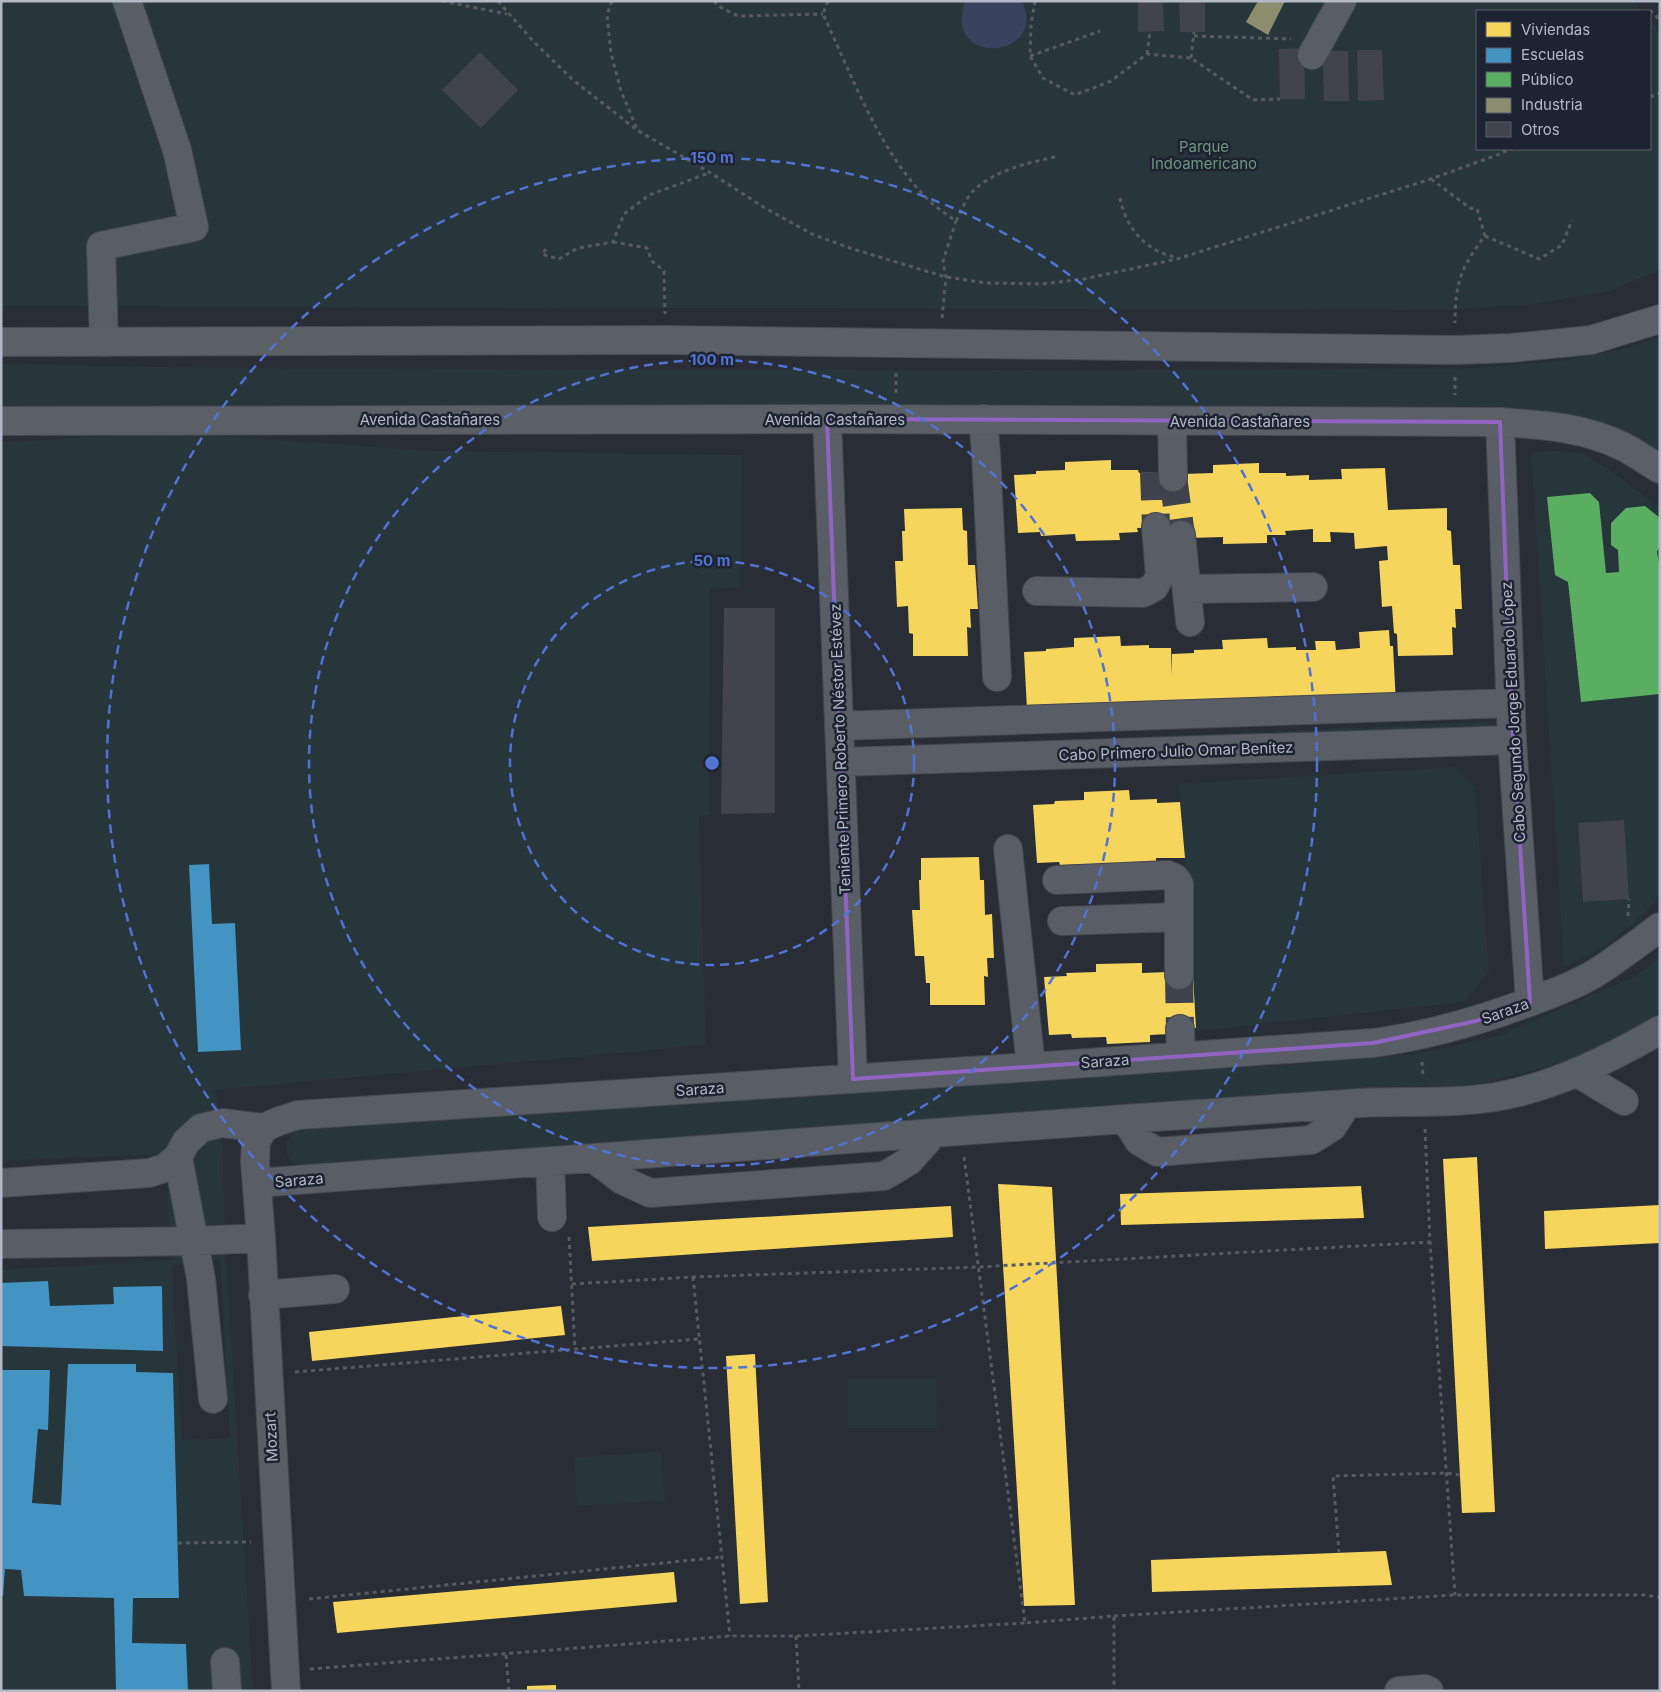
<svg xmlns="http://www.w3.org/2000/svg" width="1661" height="1692" font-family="Inter,sans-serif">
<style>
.green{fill:#26363b;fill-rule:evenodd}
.water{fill:#38435e}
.homes{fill:#f6d55c}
.schools{fill:#4393c3}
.public{fill:#5aae61}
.industry{fill:#8c8c6e}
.building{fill:#41444c}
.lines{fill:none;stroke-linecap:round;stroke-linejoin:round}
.minor-tunnel{stroke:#3e424c;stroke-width:28;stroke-dasharray:28 14;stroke-linecap:butt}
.minor-casing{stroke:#45484f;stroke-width:30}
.major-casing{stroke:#474a53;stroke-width:30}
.path{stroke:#575b61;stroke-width:3;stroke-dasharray:4 4;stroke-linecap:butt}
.minor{stroke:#595d65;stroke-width:28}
.major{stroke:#5b5f66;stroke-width:28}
.marked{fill:none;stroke:#9164c2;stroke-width:4;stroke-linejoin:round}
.ring{fill:none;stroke:#5273d2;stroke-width:2.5;stroke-dasharray:9 6}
.labels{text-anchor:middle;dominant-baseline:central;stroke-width:5;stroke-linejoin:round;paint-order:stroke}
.park-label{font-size:15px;fill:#6c977b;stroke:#1d2330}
.street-label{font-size:15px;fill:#b3b9c7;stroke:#1d2330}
.centre{fill:#5273d2;stroke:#1d2330;stroke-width:2.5}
.ring-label{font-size:15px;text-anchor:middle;font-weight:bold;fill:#5273d2;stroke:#1d2330;stroke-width:5;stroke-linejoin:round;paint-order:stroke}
</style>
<rect width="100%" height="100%" fill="#292d36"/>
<!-- green -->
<path class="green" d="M1,1H1632L1642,11H1477V149H1650V20L1660,31V270L1610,291L1528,305L1435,310L1,306Z
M1660,337V457L1535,413L1,408V364L223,368L1014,370L1474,368L1561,361L1627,348Z
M174,433L436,451L742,455L740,587L710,588L709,815L699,816L706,1045L215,1090L222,1123L225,1240L253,1691H188L132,1643L133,1598L179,1597L173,1373L136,1372L135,1364H68L61,1505L32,1503L38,1429L48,1430L50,1370H1V1346L163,1351L161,1286L114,1287V1304L50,1306L48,1281L1,1283V1270L171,1260L165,1154L1,1161V442ZM209,864L212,924H235L241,1050L198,1051L189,865ZM220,1259L230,1438L182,1440L172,1266Z
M1559,451L1585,454L1622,479L1660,508V518L1626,509L1611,522V544L1618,550L1619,572L1606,573L1599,502L1590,493L1548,497L1568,582L1581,702L1660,694V897L1638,920L1602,948L1564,967L1531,452ZM1624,820L1629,899L1583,902L1578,823Z
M1489,722L1492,726L1489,729L865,749Z
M1454,767L1475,788L1489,972L1464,1002L1197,1031L1179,784Z
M1660,957V1015C1645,1024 1631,1033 1616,1040C1563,1066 1504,1079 1447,1090L301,1167L290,1161L286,1151L287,1142L294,1132L306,1126L1297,1064L1416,1054L1498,1036L1636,976Z
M848,1378H936L937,1428H848Z
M661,1452L665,1501L577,1506L574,1457Z
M5,1569L21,1570L24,1596L114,1598L116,1691H1V1594H3Z"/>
<!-- water -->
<path class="water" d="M965,1H1022C1049,59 942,69 965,1Z"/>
<!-- homes -->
<path class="homes" d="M1111,460V470H1138L1139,473L1161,472L1183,474L1213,473V465L1259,463V473H1286V476L1309,475V480L1342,479L1341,469L1385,468L1388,510L1447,508V530L1451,531L1453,565H1460L1462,609H1455L1456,628L1452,627L1453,655L1398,656L1397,634L1394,633L1392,606L1382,607L1379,561L1388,560L1387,546L1355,549L1354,533L1330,532L1331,542H1313V529L1285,531L1286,535H1267V543L1223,544V537L1188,538L1165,527L1137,528L1138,532L1119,533L1120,540L1076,541L1075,534L1041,536L1040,532L1018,533L1014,475L1036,474V471L1065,470V462Z
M962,508L963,530L967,531L968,565H975L978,609H970L971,628L967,627L968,656H913V634L909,633L908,606L897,607L895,561H903L902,531H905L904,509Z
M1389,630L1390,646H1393L1396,705L1027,710L1024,652L1046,651V649L1074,647V638L1120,636L1121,646L1149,645V648H1171L1172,676V654L1194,653V650L1223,649L1222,640L1267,638L1268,648L1296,647V650H1316L1315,641H1335L1336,650L1360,648L1359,632Z
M1129,790L1130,800L1157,799V803L1180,802L1185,858H1156V862H1138L1139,870L1094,871V864L1060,865L1059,862L1037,863L1033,805L1054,804L1055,801L1084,800V792Z
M979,857L980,880H984L985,915L992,914L994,958H987L988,977L984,976L985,1005H930V983H926L924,956H915L912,910H920L919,880H921V858Z
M1142,963V973L1169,972L1193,975L1196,1028L1168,1030L1169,1034L1150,1035V1042L1107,1044L1106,1037L1072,1038L1071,1034L1049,1035L1044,977L1067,976L1066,973L1096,972V964Z
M1477,1157L1495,1512L1462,1513L1443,1159Z
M998,1184L1052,1187L1075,1605L1024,1606Z
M1361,1186L1364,1218L1121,1225L1120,1194Z
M1660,1205V1243L1545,1249L1544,1211Z
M951,1206L953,1237L592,1261L588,1227Z
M561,1306L565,1335L312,1361L309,1332Z
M755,1354L768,1602L740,1604L726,1356Z
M1386,1551L1392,1585L1152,1592L1151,1560Z
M674,1572L677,1602L337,1633L333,1602Z
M556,1685V1691H527V1686Z"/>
<!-- schools -->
<path class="schools" d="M209,864L212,924L235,923L241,1050L198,1052L189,865Z
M48,1281L50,1306L114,1304L113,1287L162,1286L163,1351L1,1346V1283Z
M68,1364H136V1372L173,1373L179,1598H133L132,1643L186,1644L188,1691H116L114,1598L24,1596L21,1570L5,1569L3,1596H1V1370H50L48,1430L38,1429L32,1503L61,1505Z"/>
<!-- public -->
<path class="public" d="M1590,493L1599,502L1606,573L1619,572L1618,550L1611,545V523L1626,508L1645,506L1660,518V545L1657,552L1660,569V694L1581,702L1568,582L1555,575L1547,497Z"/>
<!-- industry -->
<path class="industry" d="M1258,1H1285L1268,35L1246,22Z"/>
<!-- building -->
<path class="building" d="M1138,1H1163L1164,31L1138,32Z
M1179,1H1205V32H1180Z
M1304,48L1305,99H1280L1279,49Z
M1357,50H1382L1384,100L1358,101Z
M1322,51H1348L1349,101H1324Z
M480,52L518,90L481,128L442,90Z
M724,608H775V813L721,814Z
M1624,820L1629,899L1583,902L1578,823Z"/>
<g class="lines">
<!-- minor-tunnel -->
<path class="minor-tunnel" d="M1154,472L1156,527
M1173,477L1181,535
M1179,975L1180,1029"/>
<!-- minor casing -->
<g class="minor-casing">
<path id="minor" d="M1312,55L1342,1
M104,342L101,246L194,227L177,150L127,1
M827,419L853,1079
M983,419L986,454L997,677
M1172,421L1173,477
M1500,422L1512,740L1530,1002
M1181,535L1190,622
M1187,589L1313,587
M1037,591L1143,593L1154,587L1160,576L1156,527
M839,726L1511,703
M841,762L1512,740
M1008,849L1031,1067
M1057,880L1168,875L1175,878L1179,884V975
M1062,921L1179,917
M1180,1029L1181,1056
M1576,1072L1624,1101
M1125,1119L1139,1141L1157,1152L1311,1140L1332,1127L1347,1104
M178,1157L201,1279L213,1399
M593,1158L622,1180L650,1193L884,1176L909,1161L933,1134
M550,1162L552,1217
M1,1183L149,1173L165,1168L178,1157L186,1142L201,1128L222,1123L264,1128
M257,1183C546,1160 836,1141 1125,1119C1203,1114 1282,1108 1360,1103C1405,1101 1451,1104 1495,1097C1552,1088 1610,1059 1660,1030
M1,1244L194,1241L261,1238
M263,1295L335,1289
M225,1662L227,1691
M286,1691L261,1238L255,1162L256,1141L264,1128L279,1121L298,1115L1031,1067L1373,1043C1424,1036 1472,1023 1521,1005C1546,996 1571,987 1594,974C1617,960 1638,943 1660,927
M1399,1691L1425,1689L1429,1691"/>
</g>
<!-- major casing -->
<g class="major-casing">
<path id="major" d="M1,342L666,340L1455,350L1511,348L1591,340L1660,319
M1,421L827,419L1500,422C1543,425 1584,427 1624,447C1636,453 1648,462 1660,469"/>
</g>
<!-- path -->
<path class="path" d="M442,1L507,14
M498,1L533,41L573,80L637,130L709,172L765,208L812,234L853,249L946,277L986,283L1042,284L1084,279L1177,259L1431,179L1500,154L1505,149
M612,1L607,15L611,53L621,91L637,129
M714,1L718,6L738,16L823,14
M828,1L823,14C852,76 882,159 934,205C941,211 949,216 956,221C961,212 966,198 973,191C995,170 1027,163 1055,157
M1035,1L1031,25L1030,56L1043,78L1075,95L1111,81L1147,54L1191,58L1253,100L1280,99
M1650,12L1651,11L1660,20
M1194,36L1291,39
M1147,54L1150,32
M1030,56L1100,31
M1191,58L1194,32
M1650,97L1660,93
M1503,152L1513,149
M1431,179L1470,208L1477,209L1485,236C1461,267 1455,283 1455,323
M1120,198C1124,217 1133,235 1151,247C1158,252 1168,255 1176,258
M1485,236L1539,259L1562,245L1572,220
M613,242L647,248L652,261L664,271L665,314
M546,249L542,254L559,259L578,248L613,242L624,214L649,195L709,173
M942,318L946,277L943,261L956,221
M1455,377V395
M896,393V369
M1628,916L1629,899
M1422,1062L1423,1075
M1425,1129L1430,1242L1455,1595
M964,1157L1025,1623L1114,1616V1691
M569,1237L575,1349
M693,1277L730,1636
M572,1284L693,1277L978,1267L1430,1242
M295,1372L699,1339
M178,1543L251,1542
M1339,1553L1333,1476L1446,1473L1460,1475
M309,1599L722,1557
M1114,1616L1455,1595H1643L1660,1597
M796,1636L799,1691
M506,1655L509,1691
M310,1669L730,1636H796L1025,1623"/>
<!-- minor -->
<use href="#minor" class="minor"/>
<!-- major -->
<use href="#major" class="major"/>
</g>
<!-- marked area -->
<path class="marked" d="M827,419L1500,422L1511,703L1530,1002L1476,1021L1373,1043L853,1079Z"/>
<!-- distance rings -->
<g class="ring">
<circle cx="712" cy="763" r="202"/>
<circle cx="712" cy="763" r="403"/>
<circle cx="712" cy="763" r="605"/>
</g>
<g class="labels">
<!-- park labels -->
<g class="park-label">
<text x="1204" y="146">Parque<tspan x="1204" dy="17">Indoamericano</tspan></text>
</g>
<!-- street labels -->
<g class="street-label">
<text x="430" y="419">Avenida Castañares</text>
<text x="835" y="419">Avenida Castañares</text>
<text x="1240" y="421">Avenida Castañares</text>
<text transform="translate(1513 712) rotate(-93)">Cabo Segundo Jorge Eduardo López</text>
<text transform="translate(840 749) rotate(-92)">Teniente Primero Roberto Néstor Estévez</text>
<text transform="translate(1176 751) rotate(-2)">Cabo Primero Julio Omar Benítez</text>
<text transform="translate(1505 1011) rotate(-20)">Saraza</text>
<text transform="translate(1105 1061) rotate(-4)">Saraza</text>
<text transform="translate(700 1089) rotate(-4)">Saraza</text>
<text transform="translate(299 1180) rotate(-5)">Saraza</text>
<text transform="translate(271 1437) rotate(-93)">Mozart</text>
</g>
</g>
<circle cx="712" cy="763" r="8" class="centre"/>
<g class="ring-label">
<text x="712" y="163">150 m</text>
<text x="712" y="365">100 m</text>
<text x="712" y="566">50 m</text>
</g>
<!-- border -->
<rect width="1661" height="1692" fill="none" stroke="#b3b9c7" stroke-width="5"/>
<!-- legend -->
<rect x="1476" y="10" width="175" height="140" fill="#1d2330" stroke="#595f6c"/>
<rect x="1486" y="22" width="25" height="15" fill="#f6d55c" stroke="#595f6c"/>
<text x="1521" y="35" font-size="15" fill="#b3b9c7">Viviendas</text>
<rect x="1486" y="48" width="25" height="15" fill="#4393c3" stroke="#595f6c"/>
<text x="1521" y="60" font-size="15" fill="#b3b9c7">Escuelas</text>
<rect x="1486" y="72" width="25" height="15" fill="#5aae61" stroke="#595f6c"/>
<text x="1521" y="85" font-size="15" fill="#b3b9c7">Público</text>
<rect x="1486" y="98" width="25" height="15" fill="#8c8c6e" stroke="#595f6c"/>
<text x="1521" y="110" font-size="15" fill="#b3b9c7">Industria</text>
<rect x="1486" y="122" width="25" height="15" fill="#41444c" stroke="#595f6c"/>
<text x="1521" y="135" font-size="15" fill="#b3b9c7">Otros</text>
</svg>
